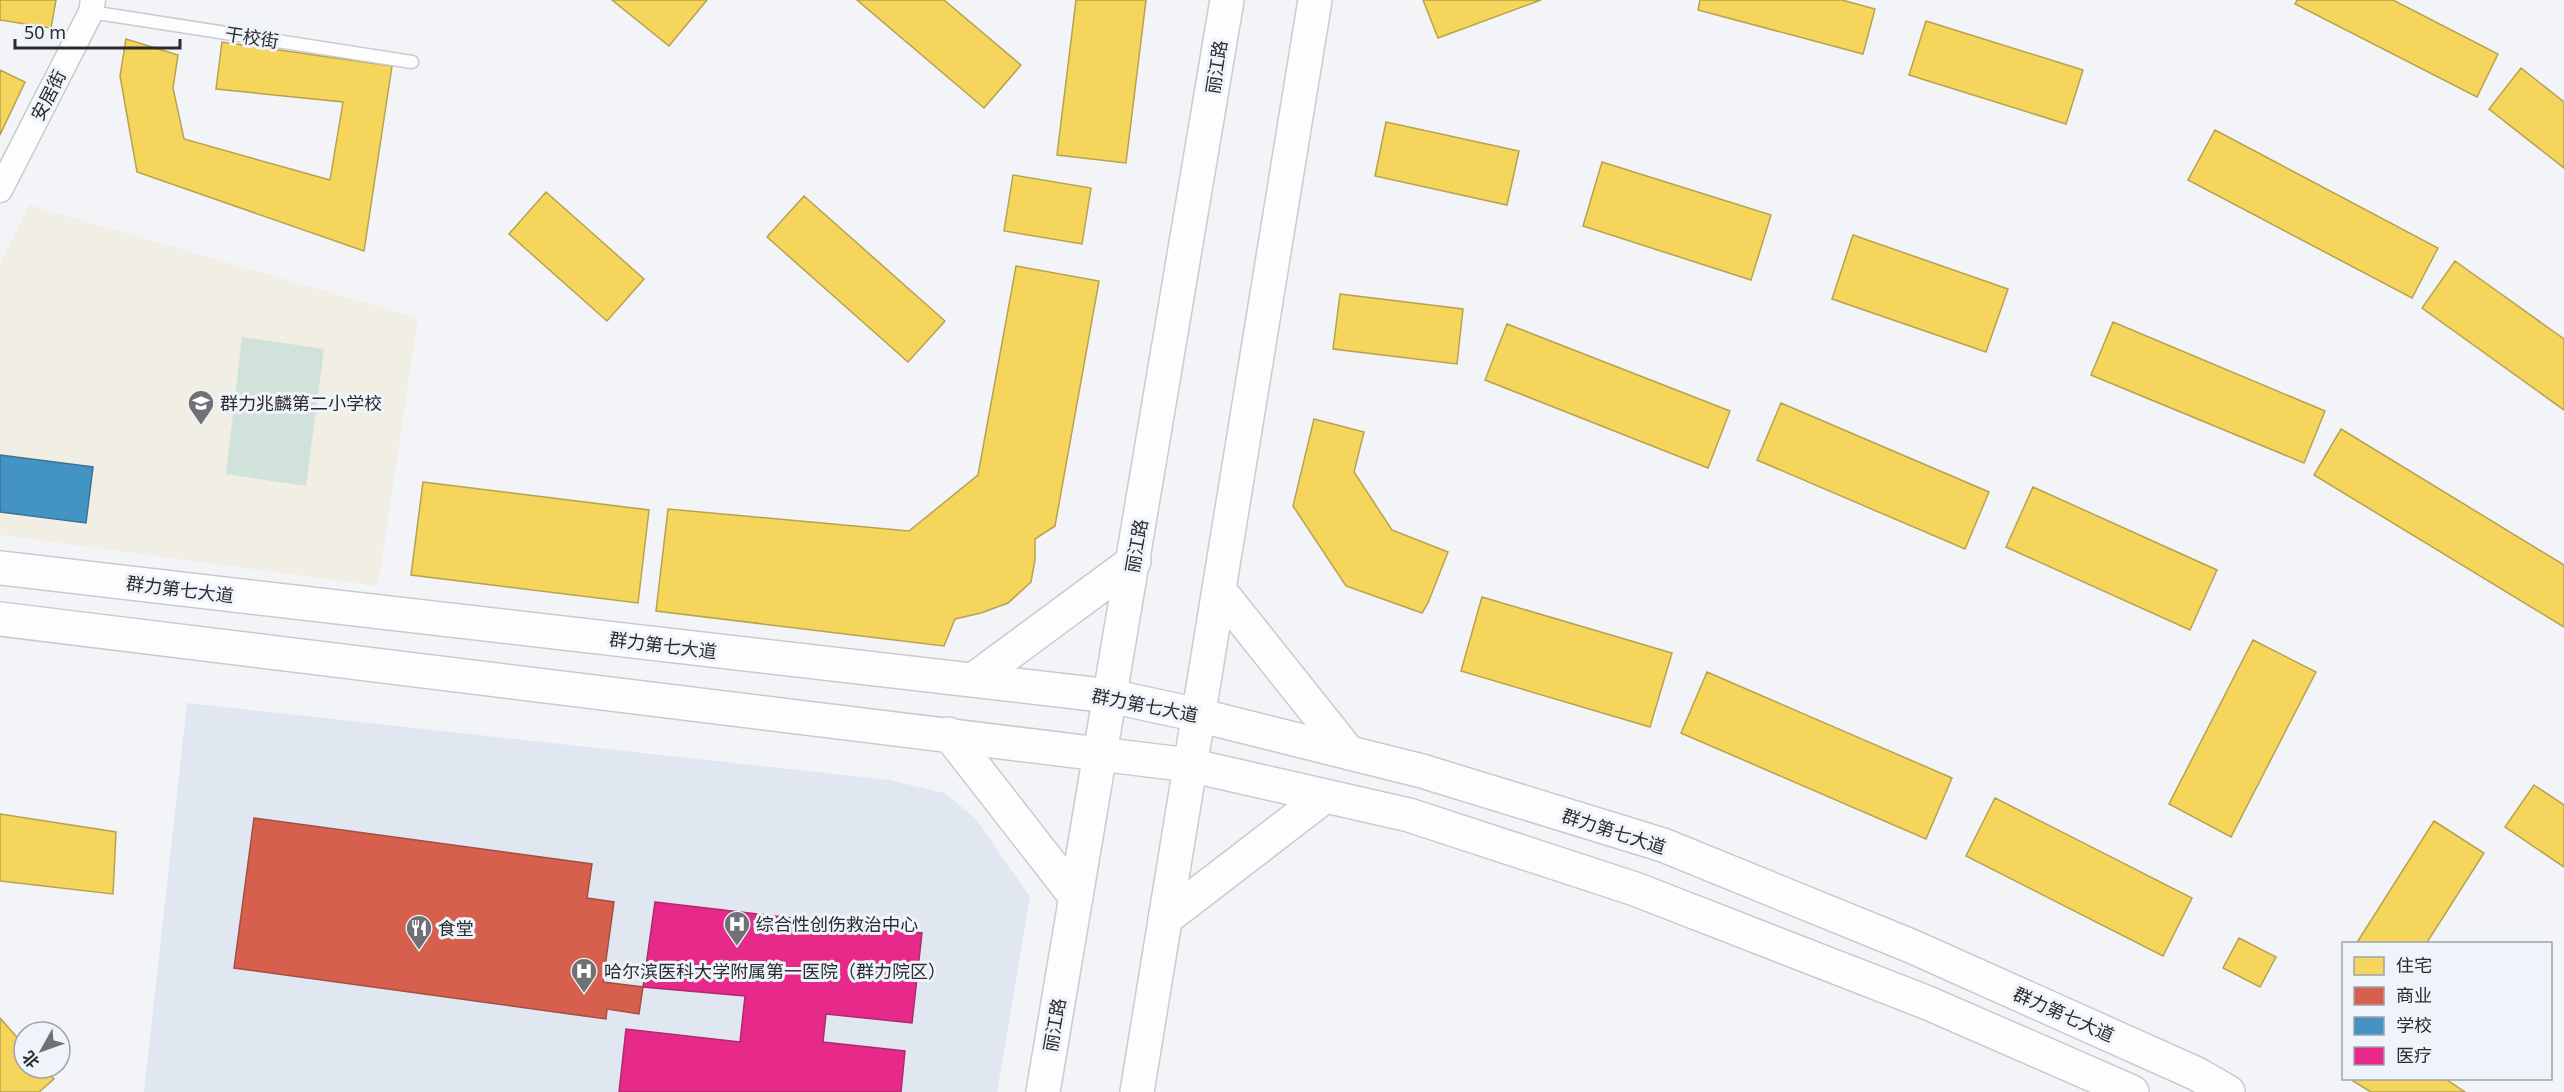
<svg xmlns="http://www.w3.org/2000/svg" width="2564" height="1092" font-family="'Noto Sans','Noto Sans SC',sans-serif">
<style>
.built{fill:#e1e7f0}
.education{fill:#f1eee3}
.green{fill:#d0e2da}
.homes{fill:#f6d55c;stroke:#b8a24e;stroke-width:1.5}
.shops{fill:#d6604d;stroke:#a25043;stroke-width:1.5}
.schools{fill:#4393c3;stroke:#3b7496;stroke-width:1.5}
.health{fill:#e7298a;stroke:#ae2a6e;stroke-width:1.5}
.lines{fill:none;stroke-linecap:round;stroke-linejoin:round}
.service-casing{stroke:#c9cbce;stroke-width:15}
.minor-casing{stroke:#c9cbce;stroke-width:27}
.secondary-casing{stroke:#c9cbce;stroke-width:36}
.primary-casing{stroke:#c9cbce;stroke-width:36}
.service{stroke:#fdfdfe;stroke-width:12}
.minor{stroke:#fdfdfe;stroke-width:24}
.secondary{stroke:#fdfdfe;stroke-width:33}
.primary{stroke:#fdfdfe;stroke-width:33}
.labels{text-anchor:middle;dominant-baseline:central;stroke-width:6;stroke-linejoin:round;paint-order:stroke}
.street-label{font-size:18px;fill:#292b2d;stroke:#eff3fa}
.poi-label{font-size:18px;fill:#292b2d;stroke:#eff3fa;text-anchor:start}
</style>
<rect width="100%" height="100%" fill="#f2f4f7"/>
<!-- built -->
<path class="built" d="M187,703L889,780L945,793L976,819L1030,897L997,1092H144Z"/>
<!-- education -->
<path class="education" d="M29,205L418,318L378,586L0,535V265Z"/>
<!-- green -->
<path class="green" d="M242,337L324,349L306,486L226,474Z"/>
<!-- homes -->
<path class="homes" d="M0,0H56L51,28L0,20Z
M612,0H707L669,46Z
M857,0H944L1021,65L984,108Z
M1076,0H1146L1126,163L1057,155Z
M1423,0H1541L1438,38Z
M1700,0H1842L1875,9L1863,54L1698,10Z
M2297,0H2393L2498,54L2477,97L2295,4Z
M1926,21L2083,70L2066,124L1909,75Z
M126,39L178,55L173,88L184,139L330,180L343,102L216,89L222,42L392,66L364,251L137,172L120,76Z
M2521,68L2564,102V168L2489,109Z
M0,70L25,82L0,135Z
M1386,122L1519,151L1507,205L1375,176Z
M2215,130L2438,248L2412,298L2188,180Z
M1602,162L1771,215L1751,280L1583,226Z
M1013,175L1091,188L1082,244L1004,231Z
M546,192L644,279L607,321L509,234Z
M804,196L945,321L908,362L767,237Z
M1853,235L2008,289L1986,352L1832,299Z
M2455,261L2564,339V410L2422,308Z
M1016,266L1099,281L1055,526L1035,539V560L1031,582L1008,603L981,613L955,619L944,646L656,611L668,509L909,531L978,475Z
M1340,294L1463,309L1457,364L1333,349Z
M2113,322L2325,411L2304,463L2091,375Z
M1507,324L1730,411L1708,468L1485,380Z
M1781,403L1989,492L1965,549L1757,460Z
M1314,419L1364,432L1354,472L1392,530L1448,552L1428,603L1422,613L1346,586L1293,506Z
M2341,429L2564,565V627L2314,475Z
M423,482L649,510L638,603L411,575Z
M2033,487L2217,570L2190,630L2006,547Z
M1482,597L1672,653L1650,727L1461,671Z
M2253,640L2316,672L2231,837L2169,804Z
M1707,672L1952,778L1926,839L1681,733Z
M2534,785L2564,805V867L2505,827Z
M1995,798L2192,898L2163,956L1966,856Z
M0,814L116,832L113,894L0,881Z
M2434,821L2484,853L2426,944H2356Z
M2239,938L2276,957L2260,987L2223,968Z
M0,1018L24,1045V1068H44L54,1079L39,1092H0Z
M2355,1078H2444L2465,1092H2371L2353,1081Z"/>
<!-- shops -->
<path class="shops" d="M254,818L592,864L587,898L614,902L603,982L643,987L639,1014L607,1009L606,1019L234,968Z"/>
<!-- schools -->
<path class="schools" d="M0,455L93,467L86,523L0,512Z"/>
<!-- health -->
<path class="health" d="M655,902L922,933L912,1023L826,1014L823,1042L905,1051L901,1092H619L626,1029L740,1042L745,996L643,987Z"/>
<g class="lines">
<!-- service casing -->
<g class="service-casing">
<path id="service" d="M91,12L412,62"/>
</g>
<!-- minor casing -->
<g class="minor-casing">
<path id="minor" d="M0,190L91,12L93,0"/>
</g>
<!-- secondary casing -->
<g class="secondary-casing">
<path id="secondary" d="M0,568L1110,696L1198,715L1422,771L1663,845L1911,946L2197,1074L2228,1092
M1219,590L1349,753
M0,619L1189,765L1409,815L1635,889L1928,1003L2132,1092
M973,680L1134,561
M949,734L1076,897
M1165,919L1325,796"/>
</g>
<!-- primary casing -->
<g class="primary-casing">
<path id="primary" d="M1043,1092L1227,0
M1137,1092L1315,0"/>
</g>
<!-- service -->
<use href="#service" class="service"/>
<!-- minor -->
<use href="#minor" class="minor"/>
<!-- secondary -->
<use href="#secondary" class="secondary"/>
<!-- primary -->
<use href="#primary" class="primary"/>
</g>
<!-- icons -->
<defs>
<g id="school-pin" transform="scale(1.35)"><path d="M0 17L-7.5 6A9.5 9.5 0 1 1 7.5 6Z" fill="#6f7174" stroke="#eff3fa"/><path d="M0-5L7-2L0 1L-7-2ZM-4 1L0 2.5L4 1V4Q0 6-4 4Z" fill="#fff"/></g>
<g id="hospital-pin" transform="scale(1.35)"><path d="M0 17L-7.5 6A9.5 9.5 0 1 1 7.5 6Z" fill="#6f7174" stroke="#eff3fa"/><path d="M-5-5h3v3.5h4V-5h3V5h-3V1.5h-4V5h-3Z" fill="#fff"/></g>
<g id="restaurant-pin" transform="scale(1.35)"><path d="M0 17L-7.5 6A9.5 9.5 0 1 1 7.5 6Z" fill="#6f7174" stroke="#eff3fa"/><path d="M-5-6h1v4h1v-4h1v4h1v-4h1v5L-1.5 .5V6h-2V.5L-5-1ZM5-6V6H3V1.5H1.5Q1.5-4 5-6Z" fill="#fff"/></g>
</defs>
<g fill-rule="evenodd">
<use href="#school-pin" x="201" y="403"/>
<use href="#hospital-pin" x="737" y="924"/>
<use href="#restaurant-pin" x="419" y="928"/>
<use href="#hospital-pin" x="584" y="971"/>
</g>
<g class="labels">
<!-- street labels -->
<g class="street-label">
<text transform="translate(252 37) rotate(9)">干校街</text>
<text transform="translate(1216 67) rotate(-81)">丽江路</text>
<text transform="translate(48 95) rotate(-63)">安居街</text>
<text transform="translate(1136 546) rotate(-80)">丽江路</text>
<text transform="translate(180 589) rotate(7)">群力第七大道</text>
<text transform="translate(663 645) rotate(7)">群力第七大道</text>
<text transform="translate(1145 705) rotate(11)">群力第七大道</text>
<text transform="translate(1614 831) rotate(18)">群力第七大道</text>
<text transform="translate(2064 1014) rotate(24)">群力第七大道</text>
<text transform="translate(1054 1025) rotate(-80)">丽江路</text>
</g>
<!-- poi labels -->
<g class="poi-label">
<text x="220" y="403">群力兆麟第二小学校</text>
<text x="756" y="924">综合性创伤救治中心</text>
<text x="438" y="928">食堂</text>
<text x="604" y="971">哈尔滨医科大学附属第一医院（群力院区）</text>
</g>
</g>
<!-- legend -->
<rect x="2342" y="942" width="210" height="138" fill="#eff3fa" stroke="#a0a3a8" stroke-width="1.5"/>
<rect x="2354" y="957" width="30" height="18" fill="#f6d55c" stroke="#a0a3a8" stroke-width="1.5"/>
<text x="2396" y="972" font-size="18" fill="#292b2d">住宅</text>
<rect x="2354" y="987" width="30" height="18" fill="#d6604d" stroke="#a0a3a8" stroke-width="1.5"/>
<text x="2396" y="1002" font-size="18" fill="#292b2d">商业</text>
<rect x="2354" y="1017" width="30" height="18" fill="#4393c3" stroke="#a0a3a8" stroke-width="1.5"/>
<text x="2396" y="1032" font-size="18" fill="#292b2d">学校</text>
<rect x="2354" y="1047" width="30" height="18" fill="#e7298a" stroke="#a0a3a8" stroke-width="1.5"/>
<text x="2396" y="1062" font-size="18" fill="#292b2d">医疗</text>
<!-- north arrow -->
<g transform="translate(42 1050) rotate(230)"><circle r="28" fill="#eff3fa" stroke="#a0a3a8" stroke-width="1.5"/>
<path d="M0-4.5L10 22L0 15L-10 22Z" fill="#6f7174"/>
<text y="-9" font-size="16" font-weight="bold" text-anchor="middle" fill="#292b2d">北</text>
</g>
<!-- scale -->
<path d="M15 39v9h165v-9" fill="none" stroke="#292b2d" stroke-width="3"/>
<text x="24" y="39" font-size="18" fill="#292b2d" stroke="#eff3fa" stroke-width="4.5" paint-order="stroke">50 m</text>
</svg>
